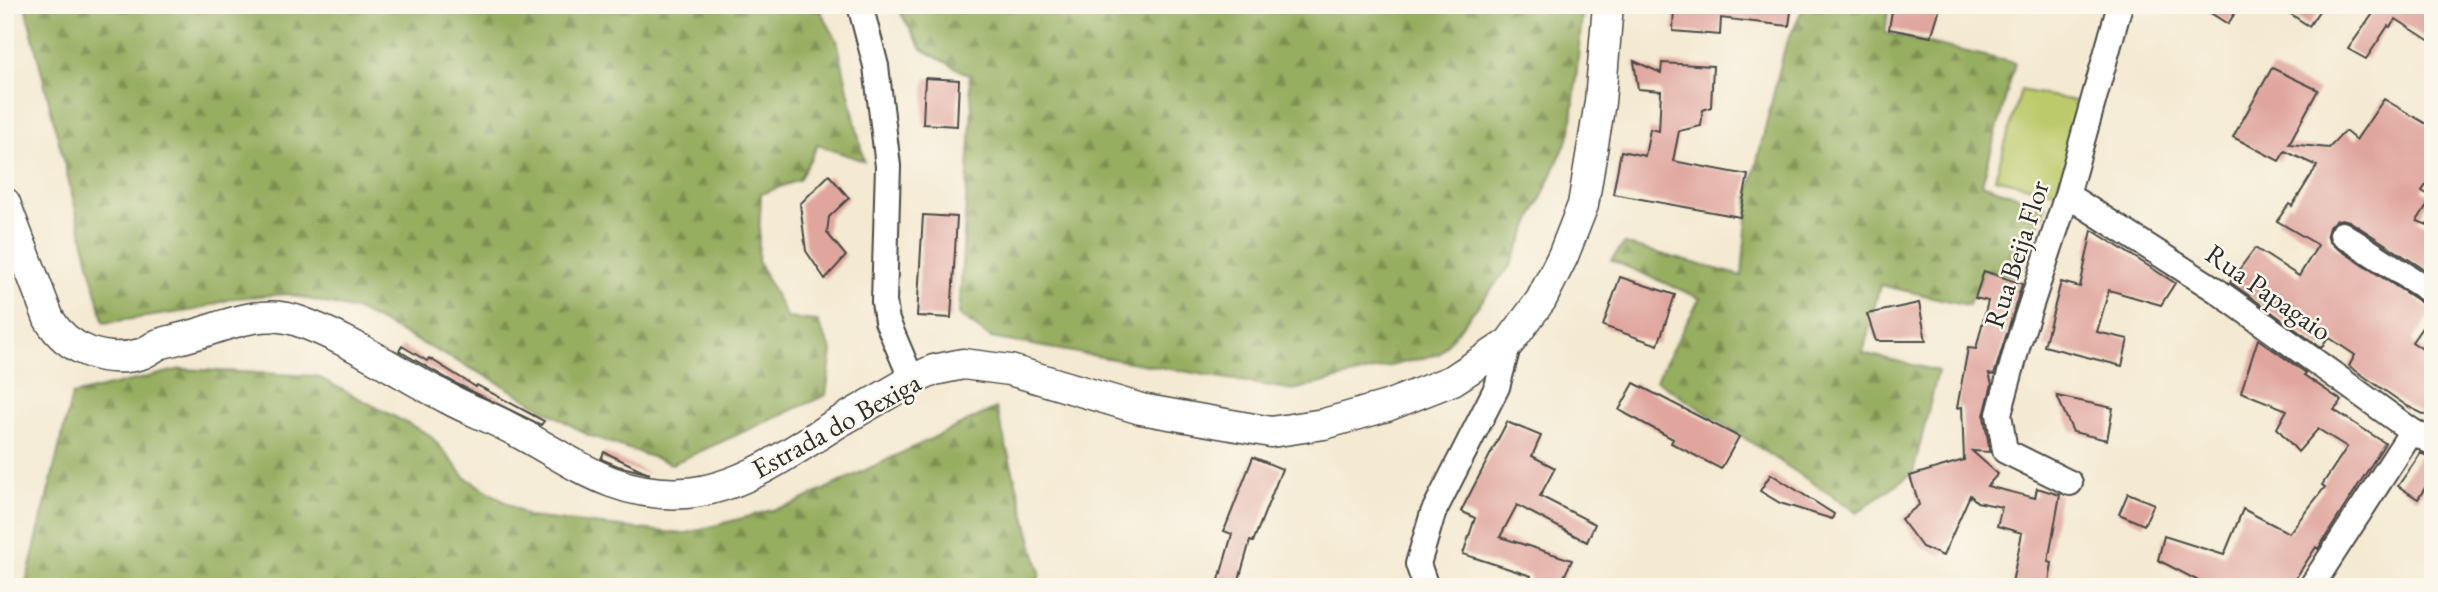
<svg xmlns="http://www.w3.org/2000/svg" width="2438" height="592" font-family="'EB Garamond',serif">
<style>
.green{fill:#bdca6c;stroke:#747a4c;stroke-width:2}
.forest{fill:url(#forest-firs);stroke:#606c46;stroke-width:2}
.building{fill:#e0a69e}
.lines{fill:none;stroke-linecap:round;stroke-linejoin:round}
.minor-casing{stroke:#494844;stroke-width:28}
.tertiary-casing{stroke:#494844;stroke-width:33}
.minor{stroke:#fff;stroke-width:24}
.tertiary{stroke:#fff;stroke-width:30}
.labels{text-anchor:middle;dominant-baseline:central;stroke-width:5;stroke-linejoin:round;paint-order:stroke}
.street-label{font-size:28px;fill:#2b2b2b;stroke:#fbf7ec}
</style>
<defs>
<pattern id="forest-firs" width="22" height="20" patternUnits="userSpaceOnUse" patternTransform="scale(1.75)"><rect width="22" height="20" fill="#96ae60"/><path d="M5 1l3.5 6h-7zM16 11l3.5 6h-7z" fill="#7b8e4f"/></pattern>
</defs>
<rect width="100%" height="100%" fill="#fbf7ec"/>
<filter id="ink" filterUnits="userSpaceOnUse"><feTurbulence type="fractalNoise" baseFrequency=".0143" numOctaves="2"/><feDisplacementMap in="SourceGraphic" scale="14" xChannelSelector="R" yChannelSelector="G"/><feConvolveMatrix kernelMatrix="1 2 1 2 8 2 1 2 1" color-interpolation-filters="sRGB"/></filter>
<filter id="wash" filterUnits="userSpaceOnUse"><feTurbulence type="fractalNoise" baseFrequency=".00686" numOctaves="4" result="noise"/><feDisplacementMap in="SourceGraphic" scale="28" xChannelSelector="R" yChannelSelector="G"/><feGaussianBlur stdDeviation="1.57" result="paint"/><feColorMatrix in="noise" values="0 0 0 0 0 0 0 0 0 0 0 0 0 0 0 0 0 1.4 0 .05"/><feComposite in="paint" operator="in"/></filter>
<g filter="url(#wash)">
<rect width="100%" height="100%" fill="#f4e9d1"/>
<!-- green -->
<path class="green" d="M2021,90L2080,102L2067,195L1995,178Z"/>
<!-- forest -->
<path class="forest" d="M25,5H817L837,40L864,161L818,145L799,180L761,194L758,261L787,318L817,321L832,351L826,395L672,464L588,435L490,378L359,311L287,294L234,298L195,310L104,323Z
M896,5H1583L1571,132L1511,265L1439,354L1293,390L991,338L959,315L972,108L969,75L922,49Z
M1807,5H1889L1885,33L2015,63L1982,184L2046,206L2016,276L1985,271L1968,305L1880,285L1863,353L1938,371L1913,473L1857,512L1656,380L1700,298L1611,260L1624,244L1742,276L1749,194L1785,47L1803,8Z
M181,369L316,376L430,435L465,477L529,517L684,534L794,504L996,408L1040,572L1037,587H25L72,395Z"/>
<g id="blocks">
<!-- building -->
<path class="building" d="M1674,5H1792L1789,26L1721,18L1720,35L1673,31Z
M1893,5H1941L1931,37L1889,29Z
M2198,5H2240L2228,24Z
M2277,5H2323L2309,26Z
M2374,5H2433V43L2396,19L2390,27L2388,26L2366,59L2348,49L2377,8Z
M1634,61L1661,73L1662,63L1713,66L1711,107L1703,110L1701,126L1679,131L1673,161L1748,175L1740,217L1613,194L1621,151L1645,156L1650,129L1659,131L1661,91L1638,89Z
M2272,68L2318,90L2289,144L2329,148L2345,131L2356,140L2384,99L2433,128V175L2422,191L2432,197L2417,221L2433,227V275L2349,221L2342,219L2335,221L2329,227L2327,234L2329,241L2334,246L2425,305L2433,308V312L2412,342L2433,356V419L2407,406L2349,366L2355,355L2328,337L2321,348L2230,282L2255,248L2299,276L2318,245L2277,221L2289,204L2292,206L2317,166L2285,151L2279,161L2233,137Z
M925,78L959,80L957,126L923,124Z
M829,175L849,198L829,217L827,233L846,256L825,279L806,251L800,204Z
M923,215L957,217L951,318L917,316Z
M2092,230L2175,283L2161,305L2109,290L2097,332L2128,339L2122,366L2044,346L2061,282L2080,287Z
M1984,271L2022,284L1994,375L1989,374L1992,384L1984,416L1990,452L1972,451L1998,474L1987,486L2035,498L2037,488L2060,495L2048,562L2052,563L2048,587L2012,583L2022,533L1997,526L2002,507L1977,502L1970,495L1943,556L1922,547L1901,519L1919,505L1910,476L1964,460L1962,407L1957,408L1968,348L1976,349L1988,301L1975,298Z
M1620,277L1675,295L1658,345L1603,326Z
M1919,303L1926,341H1876L1867,314Z
M2258,339L2306,373L2304,375L2342,401L2334,410L2385,443L2318,549L2316,547L2290,587H2210L2158,560L2164,536L2224,555L2243,509L2289,533L2325,487L2322,485L2347,447L2318,429L2298,452L2277,428L2287,410L2241,392Z
M402,346L427,361L429,358L476,387L477,385L544,421L541,425L457,384L399,351Z
M1634,383L1739,437L1721,469L1671,443L1673,439L1619,410Z
M2057,396L2113,408L2107,440L2073,432Z
M1507,422L1541,436L1532,456L1555,468L1540,496L1595,524L1587,542L1517,505L1500,537L1572,560L1559,587H1527L1531,576L1463,554L1475,518L1461,511Z
M604,452L650,474L618,466L601,459Z
M2421,453L2433,460V475L2418,499L2398,486Z
M1253,457L1282,469L1253,542L1250,541L1237,587H1217L1232,534L1224,531Z
M1771,474L1834,514L1832,519L1780,503L1760,491Z
M2128,493L2154,504L2144,525L2119,514Z"/>
</g>
</g>
<g filter="url(#ink)">
<use href="#blocks" fill-opacity="0" stroke="#494844" stroke-width="2"/>
<g class="lines">
<!-- minor casing -->
<g class="minor-casing">
<path id="minor" d="M860,5L876,66L888,166L884,302L887,321L912,380
M2067,195L2216,290L2412,431L2433,443
M2342,234L2433,293
M2070,483L2005,451L1999,414L2018,344L2067,195L2120,5
M1426,587L1418,564L1433,513L1497,387L1509,343
M2311,587L2412,431"/>
</g>
<!-- tertiary casing -->
<g class="tertiary-casing">
<path id="tertiary" d="M5,203L49,319C67,350 105,364 141,354C147,352 153,347 159,344C173,340 187,337 200,333C231,323 266,309 298,321C352,340 398,373 449,399C467,409 487,416 506,426C568,457 610,498 686,493C740,489 790,453 834,425C860,410 886,395 912,380L934,370L963,364L1010,370L1141,409L1271,432L1324,424L1387,406L1453,380L1509,343L1541,300L1563,256L1583,205L1600,102L1608,5"/>
</g>
<!-- minor -->
<use href="#minor" class="minor"/>
<!-- tertiary -->
<use href="#tertiary" class="tertiary"/>
</g>
</g>
<g class="labels">
<!-- street labels -->
<g class="street-label">
<text transform="translate(2016 254) rotate(-72)">Rua Beija Flor</text>
<text transform="translate(2269 292) rotate(35)">Rua Papagaio</text>
<text transform="translate(836 425) rotate(-29)">Estrada do Bexiga</text>
</g>
</g>
<!-- margin -->
<rect width="2438" height="592" fill="none" stroke="#fbf7ec" stroke-width="28"/>
</svg>
